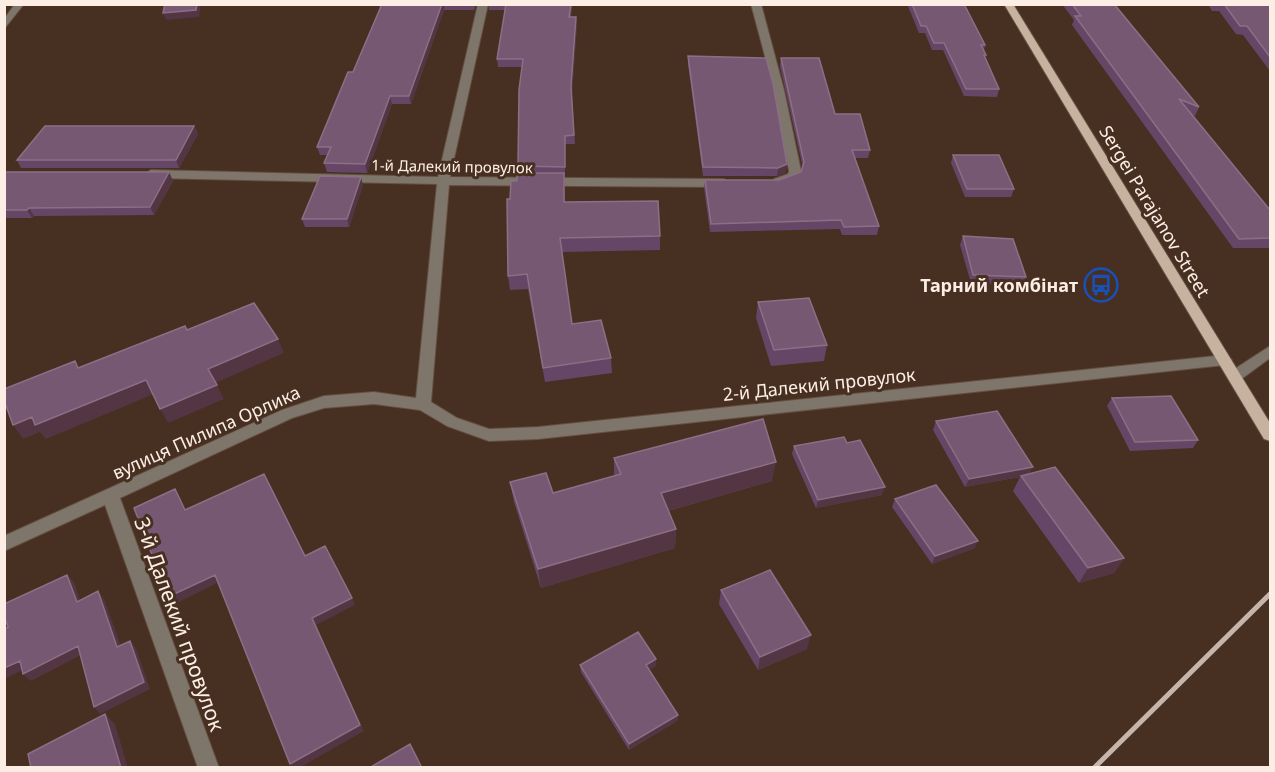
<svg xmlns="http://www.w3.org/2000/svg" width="1275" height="772" font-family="'Noto Sans',sans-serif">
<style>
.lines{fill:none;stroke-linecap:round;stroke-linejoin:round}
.minor-casing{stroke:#644e40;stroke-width:2}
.major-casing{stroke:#644e40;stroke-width:2}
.minor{fill:#7e756b;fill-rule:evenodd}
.major{fill:#c6b29f;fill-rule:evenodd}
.rail{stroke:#c7b5ab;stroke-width:5}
.wall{fill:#664666}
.shaded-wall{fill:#533544}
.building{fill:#775873;stroke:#8c6f85;stroke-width:1.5}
.labels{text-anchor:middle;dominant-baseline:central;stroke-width:6;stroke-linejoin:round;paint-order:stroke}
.far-street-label{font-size:15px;fill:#fdeee5;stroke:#473021}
.street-label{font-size:18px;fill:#fdeee5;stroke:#473021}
.poi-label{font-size:18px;font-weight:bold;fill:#fdeee5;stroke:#473021;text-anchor:end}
.near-street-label{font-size:21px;fill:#fdeee5;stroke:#473021}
</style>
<rect width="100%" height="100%" fill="#473021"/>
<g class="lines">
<!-- minor casing -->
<g class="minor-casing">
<path id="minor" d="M15,4H24L4,29V19Z
M478,4H488L450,177L724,179L730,183L724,187L449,185L431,402L457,418L489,429L538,427L1225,355L1232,360L1225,365L538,439L489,441L447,426L420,410L374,404L324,408L292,418L120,498L219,768H198L105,505L4,551V536L282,410L324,396L374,392L416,398L437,184L151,178L145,174L151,170L438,177Z
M751,4H761L784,90L801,171L798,179L778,186L774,185V179L788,174L789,171L774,90Z
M1270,346V358L1240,380H1230L1228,376L1230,372Z"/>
</g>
<!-- major casing -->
<g class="major-casing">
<path id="major" d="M1004,4H1013L1270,423V441L1264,439Z"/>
</g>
<!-- minor -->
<use href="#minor" class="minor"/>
<!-- major -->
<use href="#major" class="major"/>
<!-- rail -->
<path class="rail" d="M1094,768L1270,594"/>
</g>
<!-- wall -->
<path class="wall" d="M379,4H476L474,10H444L411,104H392L367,173L327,172L324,163L328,155H320L317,147L353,72L380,9Z
M488,4H572L571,17H576L577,24L572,94L575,144H565V175H564L565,202L660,236V250L562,252L572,324L611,358L612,373L545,382L528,289L510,290L508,276L510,199L517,181L519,173L518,166L522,67H498L497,59L505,10H489Z
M907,4H964L985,45L984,51L986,55L985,58L999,89L997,97L964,96L943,50H932L925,33H919Z
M1062,4H1114L1199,107L1195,116L1193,115L1270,210V248H1233L1072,25L1074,20Z
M1208,4H1270V71L1243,35L1236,34L1219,11H1212Z
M688,56L787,164L785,173L777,176H703L688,64Z
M781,58L870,150L868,158H855L879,226L877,235H842L840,229L710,232L704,188L705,180H779L801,172L803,168L780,66Z
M194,126L198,134L179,168H21L17,160Z
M953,155L1014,189L1011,197H965L951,163Z
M169,172L173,181L154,215L34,216L32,218H4V174Z
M363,185L349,227H305L302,219Z
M963,236L1026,277L1023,285L971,283L960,245Z
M758,302L827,345L824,361L771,366L756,318Z
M1112,398L1198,440L1193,448L1130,451L1107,406Z
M936,421L1030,473L1124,558L1114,573L1079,583L1013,491L1020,477L965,487L933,430Z
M794,446L882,495L816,508L792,454Z
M614,458L772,481L668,511L676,529L675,548L541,588L514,502L510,482L553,493L614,476Z
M895,499L975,548L932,564L892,507Z
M721,590L807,649L758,670L719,604Z
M580,665L656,666L649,670L678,715L677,721L629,750L581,672Z"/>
<!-- shaded-wall -->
<path class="shaded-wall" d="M197,4H201L199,17L166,20L163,13Z
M442,4H444V10L411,104L409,96Z
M576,17L577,24L572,94L571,86Z
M390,96L392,104L367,173L365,164Z
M194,126L198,134L179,168L176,160Z
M787,164L785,173L777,176L778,168Z
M169,172L173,181L154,215L150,207Z
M361,177L363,185L349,227L347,219Z
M29,208L34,216L32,218L27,210Z
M278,339L284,353L215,383L208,369Z
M146,380L154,394L46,439L40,432L23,439L13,425L32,417Z
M217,385L224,399L168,423L160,409Z
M776,462L772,481L660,513L661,493Z
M1033,467L1028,475L1021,476L1020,477L965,487L969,479Z
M885,487L882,495L816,508L818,500Z
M676,529L675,548L541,588L538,569Z
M978,541L975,548L932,564L935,556Z
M1124,558L1114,573L1079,583L1088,568Z
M67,575L74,582L83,609L77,602Z
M215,575L219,582L173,605L168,597Z
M98,591L104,599L124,654L117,647Z
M352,598L355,605L316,625L364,731L299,768H293L290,764L312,618Z
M811,635L807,649L758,670L760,657Z
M130,641L136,648L150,689L100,714L94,707Z
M78,646L85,653L31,681L23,674Z
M656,659V666L646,672V665Z
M20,661L27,668L4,679V668Z
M105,714L115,724L128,768H121Z
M678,715L677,721L629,750V744Z"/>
<!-- building -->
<path class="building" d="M165,4H197L196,10L163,13Z
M382,4H442L409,96H390L365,164L324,163L331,147H317L348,72H353Z
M506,4H571L569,17H576L571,86L574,135L565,136V167L518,166L519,90L523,59H497Z
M912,4H964L985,45H981L986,55H984L999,89H966L944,43H934L926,26H921Z
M1072,4H1114L1199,107L1179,99L1270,210V238L1239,239L1075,16H1081Z
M1224,4H1270V57L1247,26H1240Z
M688,56L766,58L773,83L787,164L778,168L703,167Z
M781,58H819L835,114H860L870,150H852L879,226L844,227L841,220L711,224L705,180H779L801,172L804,162Z
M45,126H194L176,160H17Z
M953,155H999L1014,189H967Z
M6,172H169L150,207L29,208L27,210H4V174Z
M517,173H564V202L658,201L660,236L560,238L572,324L601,320L611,358L543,368L527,274L508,276L507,199H510L511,181H517Z
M320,176L361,177L347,219H302Z
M963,236L1013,239L1026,277L973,275Z
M809,298L827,345L774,350L758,302Z
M254,303L278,339L208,369L217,385L160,409L146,380L35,425L32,417L13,425L4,400V389L75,361L78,368L185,326L187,330Z
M1171,396L1198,440L1135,442L1112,398Z
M997,411L1033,467L969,479L936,421Z
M763,419L776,462L661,493L676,529L538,569L510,482L546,473L553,493L621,474L614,458Z
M844,437L847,443L860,440L885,487L818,500L794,446Z
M1055,467L1124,558L1088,568L1021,476Z
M264,474L305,556L325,546L352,598L312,618L360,725L290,764L215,575L168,597L134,508L175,489L185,510Z
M936,485L978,541L935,556L895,499Z
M770,570L811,635L760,657L721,590Z
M67,575L77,602L98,591L117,647L130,641L144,682L94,707L78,646L23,674L20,661L4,668V629L8,627L4,615V604Z
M638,632L656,659L646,665L678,715L629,744L580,665Z
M105,714L121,768H31L28,754Z
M410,744L422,768H369Z"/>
<!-- icons -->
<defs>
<g id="bus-ring" transform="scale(1.725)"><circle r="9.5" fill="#473021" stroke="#1a4fb4" stroke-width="1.5"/><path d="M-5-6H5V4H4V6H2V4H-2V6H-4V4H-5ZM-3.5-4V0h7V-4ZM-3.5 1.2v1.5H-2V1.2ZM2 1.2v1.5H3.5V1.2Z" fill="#1a4fb4"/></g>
</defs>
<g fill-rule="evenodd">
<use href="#bus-ring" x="1101" y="285"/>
</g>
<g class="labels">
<!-- far-street labels -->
<g class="far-street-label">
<text transform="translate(452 166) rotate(1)">1-й Далекий провулок</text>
</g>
<!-- street labels -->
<g class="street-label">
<text transform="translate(1155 211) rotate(59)">Sergei Parajanov Street</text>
<text transform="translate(819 384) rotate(-6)">2-й Далекий провулок</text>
<text transform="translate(206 432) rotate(-24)">вулиця Пилипа Орлика</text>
</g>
<!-- poi labels -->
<g class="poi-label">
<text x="1078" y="285">Тарний комбінат</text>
</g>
<!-- near-street labels -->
<g class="near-street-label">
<text transform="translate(180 624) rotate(70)">3-й Далекий провулок</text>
</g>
</g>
<!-- border -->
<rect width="1275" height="772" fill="none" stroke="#fdeee5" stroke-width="12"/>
</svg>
